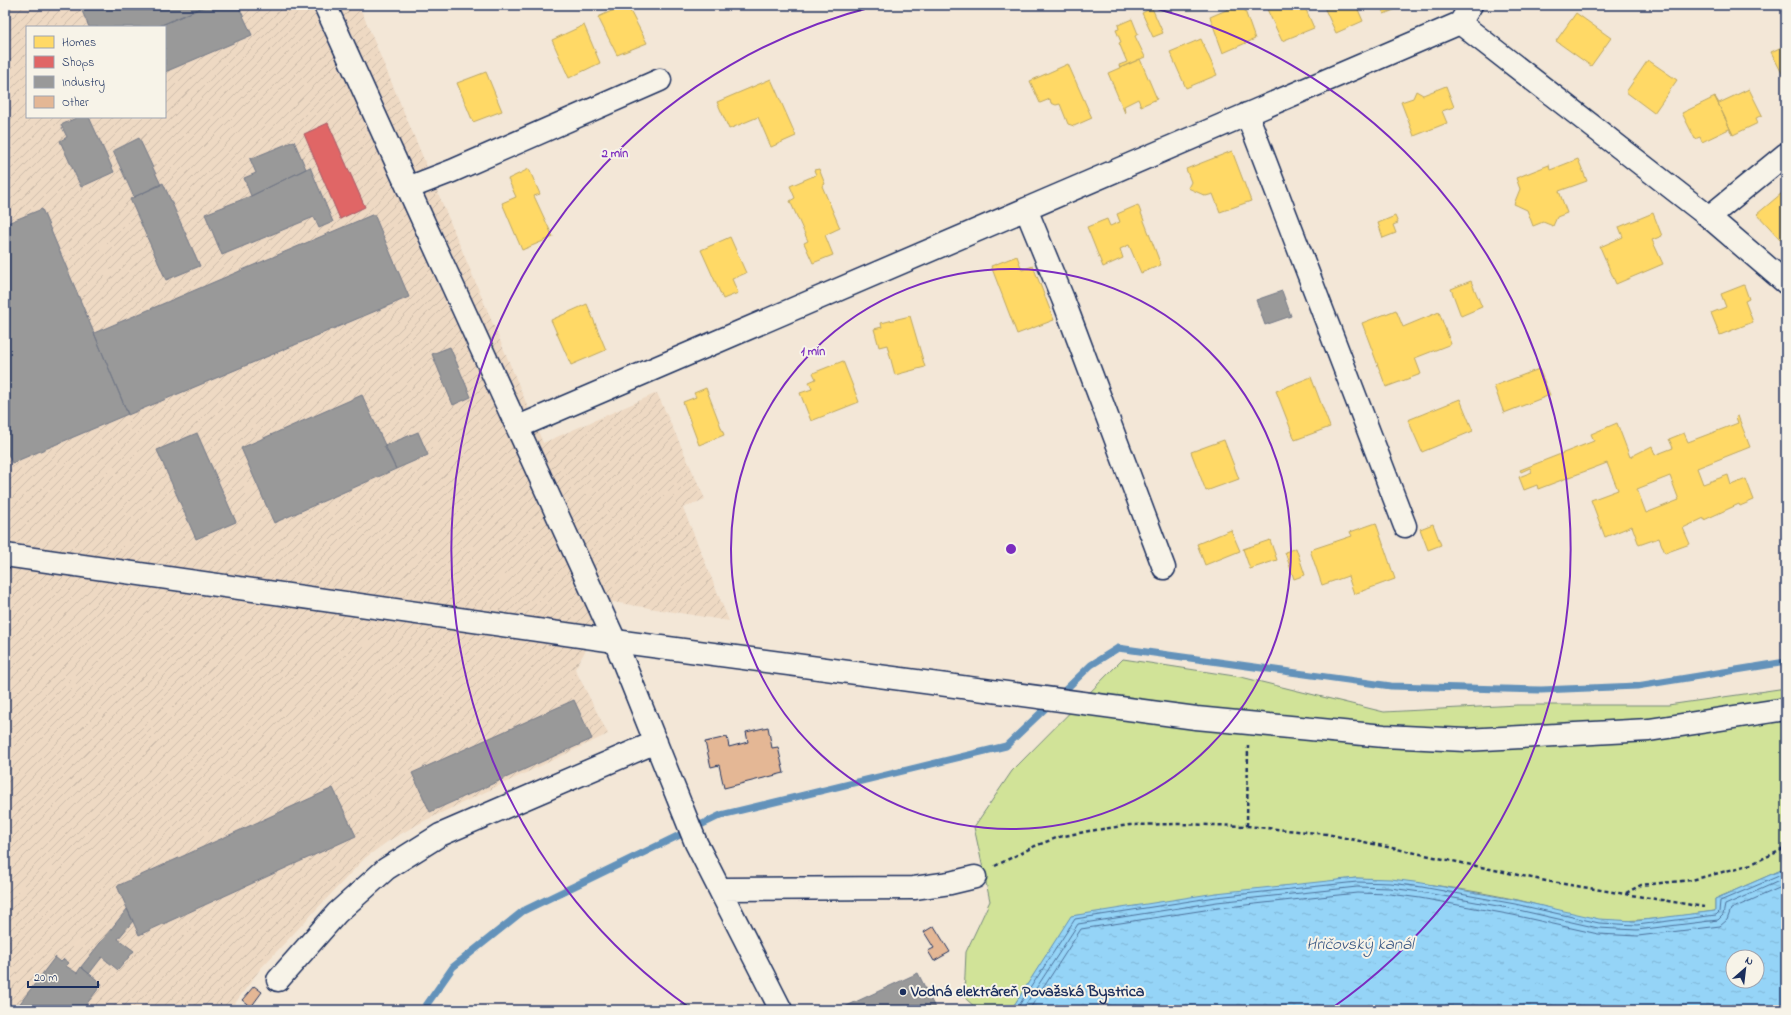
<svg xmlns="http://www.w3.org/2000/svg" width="1791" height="1015" font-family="'Indie Flower',sans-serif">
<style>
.industrial{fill:url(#industrial-furrows);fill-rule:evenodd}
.grass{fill:#d1e398;stroke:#76897b}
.water{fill:url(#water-ripples);stroke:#6492ba;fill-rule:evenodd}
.homes{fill:#ffd966;stroke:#bba664;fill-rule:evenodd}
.shops{fill:#e06666;stroke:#a55664}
.industry{fill:#999;stroke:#737987}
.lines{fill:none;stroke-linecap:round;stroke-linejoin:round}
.shore{stroke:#4c719b;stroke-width:1}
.stream{stroke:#6492ba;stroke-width:7}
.building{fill:#e4b795;stroke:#1b2f5e}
.minor-casing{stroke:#1b2f5e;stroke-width:25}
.major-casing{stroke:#1b2f5e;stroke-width:25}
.path{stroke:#1b2f5e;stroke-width:2.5;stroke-dasharray:4 3;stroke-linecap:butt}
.minor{stroke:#f7f3e8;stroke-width:22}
.major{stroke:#f7f3e8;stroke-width:22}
.ring{fill:none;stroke:#7b2cbf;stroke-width:2}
.poi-dot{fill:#1b2f5e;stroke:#f7f3e8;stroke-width:1.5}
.labels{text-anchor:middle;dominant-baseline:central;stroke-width:4;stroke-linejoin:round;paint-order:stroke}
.poi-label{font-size:16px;font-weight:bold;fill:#1b2f5e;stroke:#f7f3e8;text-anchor:start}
.water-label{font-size:17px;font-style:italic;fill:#3a5884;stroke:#f7f3e8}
.centre{fill:#7b2cbf;stroke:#f7f3e8;stroke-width:2}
.ring-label{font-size:12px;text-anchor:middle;font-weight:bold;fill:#7b2cbf;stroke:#f7f3e8;stroke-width:4;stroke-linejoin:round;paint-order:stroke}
</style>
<defs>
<pattern id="industrial-furrows" width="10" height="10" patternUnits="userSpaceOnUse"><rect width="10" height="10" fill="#eed9c3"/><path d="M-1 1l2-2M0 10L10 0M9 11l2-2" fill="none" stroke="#cba"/></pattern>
<pattern id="water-ripples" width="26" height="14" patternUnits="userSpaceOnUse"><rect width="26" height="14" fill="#95d4f7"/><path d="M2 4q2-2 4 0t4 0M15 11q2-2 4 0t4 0" fill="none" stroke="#80b6d6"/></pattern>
</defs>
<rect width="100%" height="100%" fill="#f3e7d7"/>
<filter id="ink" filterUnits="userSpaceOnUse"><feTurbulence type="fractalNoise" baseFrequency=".025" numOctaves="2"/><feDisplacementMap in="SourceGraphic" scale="8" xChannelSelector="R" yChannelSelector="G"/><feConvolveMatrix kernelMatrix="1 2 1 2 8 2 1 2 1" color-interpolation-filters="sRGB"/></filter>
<g filter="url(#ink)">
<!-- industrial -->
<path class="industrial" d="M5,5H359L543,443L657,393L705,499L683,508L729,621L613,602L575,669L608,734L424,821L390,840L365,858L261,968L230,1010H5ZM27,27H165V117H27Z"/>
<!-- grass -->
<path class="grass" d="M1123,659L1241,677L1384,712L1517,705H1668L1786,688V868L1715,899V911C1677,916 1639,923 1601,920C1574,917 1544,906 1518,900C1465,889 1410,880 1356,878L1072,916L1011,1010H978L964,997L966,952L990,901L974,827L1012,771Z"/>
<!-- water -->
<path class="water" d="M1786,868V1010H1011L1071,916L1216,893L1356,878L1391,879L1422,883L1516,900L1599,919L1636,921L1715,911V899ZM1733,957H1757V981H1733Z"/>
<!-- homes -->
<path class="homes" d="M625,5H627L647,43L617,55L598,17Z
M1238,5H1243L1255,39L1223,53L1210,17Z
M1265,5H1304L1314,28L1282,41Z
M1323,5H1356L1363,21L1336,33Z
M1380,5H1406L1384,14Z
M1152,8L1163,33L1153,37L1142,13Z
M1576,13L1611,38L1591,66L1556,41Z
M1132,19L1138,34L1135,36L1145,57L1120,68L1119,65L1127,62L1119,43L1121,42L1116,30L1119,29L1118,25Z
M584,25L600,63L569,78L552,40Z
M1201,39L1217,75L1186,88L1170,52Z
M1786,45V81L1771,52Z
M1140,59L1157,99L1141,106L1138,99L1124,106L1125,113L1108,73Z
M1648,60L1677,80L1654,113L1626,92Z
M1068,64L1092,118L1074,126L1068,124L1060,104L1056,105L1051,103L1050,99L1040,103L1030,81Z
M486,72L502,111L473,122L457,83Z
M771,79L796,136L771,147L758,117L729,129L717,102Z
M1446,86L1454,107L1442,111L1447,123L1414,136L1401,102L1413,98L1416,91L1423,95Z
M1749,89L1762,115L1756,118L1758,123L1733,135L1715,97L1719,103Z
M1715,97L1733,135L1729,129L1702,142L1700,137L1695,139L1682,113Z
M1232,151L1251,201L1220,212L1213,194L1206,196L1188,188L1191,182L1186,169Z
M1578,159L1587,181L1559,191L1567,213L1557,217L1553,226L1543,222L1533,226L1527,210L1514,204L1520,189L1516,178L1549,165L1550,170Z
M529,169L540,194L534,196L553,237L522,250L502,203L516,197L508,179Z
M819,169L825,184L822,186L840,228L825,235L833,255L813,263L804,243L808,241L790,201L795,198L790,186L816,175L814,170Z
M1782,193L1786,198V235L1780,239L1757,214Z
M1138,205L1161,265L1141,273L1129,245L1120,249L1123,258L1103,267L1087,227L1107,219L1110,226L1120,222L1117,214Z
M1653,213L1662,236L1652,240L1663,264L1616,284L1600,247L1623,237L1619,227Z
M1395,216L1398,223L1393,225L1396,233L1383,238L1378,223Z
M730,237L746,273L732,279L738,293L723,299L701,250Z
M1017,256L1022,270L1033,266L1054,320L1017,334L991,266Z
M1471,281L1482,307L1461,316L1451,289Z
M1744,285L1749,299L1745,301L1753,322L1720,335L1711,313L1726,307L1721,294Z
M587,304L606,350L571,365L551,320Z
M1396,310L1403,327L1439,312L1451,344L1415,358L1421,374L1386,387L1362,323Z
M910,316L925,367L895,375L887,345L879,347L874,329L882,327L881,323Z
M843,361L859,402L811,421L800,393L812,389L809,382L816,379L813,373Z
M1539,369L1550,395L1504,413L1494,386Z
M1311,377L1330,427L1295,440L1276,391Z
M706,388L724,435L699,445L683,402L696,397L694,393Z
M1460,399L1473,431L1422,452L1408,420Z
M1738,416L1750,447L1697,468L1703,484L1728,475L1731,485L1746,479L1754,500L1740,506L1739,504L1704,520V518L1683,528L1690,544L1665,553L1659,538L1639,545L1632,526L1605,537L1591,500L1618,490L1607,463L1538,489L1537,485L1524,490L1519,477L1532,472L1530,468L1521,472L1520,470L1594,441L1591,434L1617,423L1630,457L1652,446L1655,455L1673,448L1669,439L1684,433L1688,442L1738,423L1736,417ZM1670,476L1679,500L1646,513L1637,489Z
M1224,440L1239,479L1206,491L1191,452Z
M1376,523L1395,579L1354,594L1348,576L1322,585L1310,550L1352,536L1350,532Z
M1433,524L1441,545L1428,550L1420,529Z
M1231,530L1240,551L1205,565L1197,544Z
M1270,540L1277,560L1250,569L1243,549Z
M1296,548L1305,575L1294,579L1285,552Z"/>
<!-- shops -->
<path class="shops" d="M328,123L365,207L340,219L304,134Z"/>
<!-- industry -->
<path class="industry" d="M95,5H208L157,27H89L82,11Z
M208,5H238L252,35L165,72V27H157Z
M78,117H89L114,172L81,187L60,141L67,137L61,125Z
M139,138L161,185L134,197L113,151Z
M294,141L306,169L251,196L244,178L256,173L250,159Z
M310,167L333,222L319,228L314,217L222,255L205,214L251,196Z
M163,183L200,266L166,280L130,199Z
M42,209L128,414L12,463L5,447V224Z
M374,214L409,297L128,415L94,333Z
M1282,291L1291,316L1265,325L1256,300Z
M450,347L471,397L453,405L432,354Z
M362,395L396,469L274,523L241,448Z
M418,432L428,455L396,469L384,446Z
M197,433L236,522L196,539L157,450Z
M574,700L592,739L430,812L412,773Z
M333,788L356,836L139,935L117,886Z
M127,909L133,921L118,939L134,951L118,970L102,957L89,974L81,967Z
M55,957L61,962L64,959L69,963L66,966L77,973L81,967L102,984L82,1010H15Z
M918,973L936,1010H838Z"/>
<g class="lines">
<!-- shore -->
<path class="shore" d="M1016,1010L1075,919L1216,897L1357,882L1391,883L1422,887L1515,904L1599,923L1637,925L1716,915L1719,912L1720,901L1786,873
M1022,1010L1078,924L1217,902L1357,887L1390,888L1421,892L1514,909L1598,928L1637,930L1718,920L1723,915L1725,905L1786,878
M1029,1010L1081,929L1218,908L1357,893L1390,894L1420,898L1513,915L1598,934L1638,936L1720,926L1727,920L1731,909L1786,885"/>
<!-- stream -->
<path class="stream" d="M1059,696L1091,665L1118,648L1391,686L1541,690L1637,686L1786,662
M423,1010L453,967L523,911L721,815L1006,746L1051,703"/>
</g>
<!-- building -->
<path class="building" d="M768,727L772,748L778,747L784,773L724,788L719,765L711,767L705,742L727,737L729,747L748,742L746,732Z
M934,926L950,952L934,961L928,951L934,948L924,932Z
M254,986L262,992L251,1007L242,1000Z"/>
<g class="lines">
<!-- minor casing -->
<g class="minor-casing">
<path id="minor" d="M325,5L408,188
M1460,23L1709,217L1786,283
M660,80L452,171L408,188L615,641L696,843L781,1010
M1247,114L1405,526
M1026,209L1063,299L1164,568
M1709,217L1786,154
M518,427L1460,23L1471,5
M720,889L914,888L950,883L975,877
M278,980L337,913L386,869L440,835L656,742"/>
</g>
<!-- major casing -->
<g class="major-casing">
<path id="major" d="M5,555L615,641L1196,718L1384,736L1465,740L1649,730L1786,709"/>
</g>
<!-- path -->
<path class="path" d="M1247,826L1248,745
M995,866L1035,846L1059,837L1089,831L1130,825L1177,824L1247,826L1327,834L1546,881L1704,907
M1626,893L1641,885L1692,880L1749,865L1786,848"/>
<!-- minor -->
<use href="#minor" class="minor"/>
<!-- major -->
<use href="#major" class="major"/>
</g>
</g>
<!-- distance rings -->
<g class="ring">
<circle cx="1011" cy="549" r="280"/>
<path d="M690 1008A560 560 0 0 1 876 6M1146 6A560 560 0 0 1 1332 1008"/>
</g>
<!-- markers -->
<circle class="poi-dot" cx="903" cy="992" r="4"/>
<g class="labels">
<!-- poi labels -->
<g class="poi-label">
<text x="911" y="992">Vodná elektráreň Považská Bystrica</text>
</g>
<!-- water labels -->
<g class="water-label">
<text x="1360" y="944">Hričovský kanál</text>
</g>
</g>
<circle cx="1011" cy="549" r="6" class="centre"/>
<g class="ring-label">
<text x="615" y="157">2 min</text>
<text x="813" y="355">1 min</text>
</g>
<!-- margin -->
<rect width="1791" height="1015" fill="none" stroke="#f7f3e8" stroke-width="20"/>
<rect x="10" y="10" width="1771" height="995" fill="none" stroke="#1b2f5e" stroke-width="1.5" filter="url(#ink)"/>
<!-- legend -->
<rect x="26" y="26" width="140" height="92" fill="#f7f3e8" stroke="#9fa5b1"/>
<rect x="34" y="36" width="20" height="12" fill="#ffd966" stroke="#9fa5b1"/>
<text x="62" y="46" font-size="12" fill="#1b2f5e">Homes</text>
<rect x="34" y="56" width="20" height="12" fill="#e06666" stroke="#9fa5b1"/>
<text x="62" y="66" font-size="12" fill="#1b2f5e">Shops</text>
<rect x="34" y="76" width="20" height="12" fill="#999999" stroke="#9fa5b1"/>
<text x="62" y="86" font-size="12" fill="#1b2f5e">Industry</text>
<rect x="34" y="96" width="20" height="12" fill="#e4b795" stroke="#9fa5b1"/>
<text x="62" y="106" font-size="12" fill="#1b2f5e">Other</text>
<!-- north arrow -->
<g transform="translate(1745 969) rotate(28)"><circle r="19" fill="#f7f3e8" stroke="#9fa5b1"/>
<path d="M0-3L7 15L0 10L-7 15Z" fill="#1b2f5e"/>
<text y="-6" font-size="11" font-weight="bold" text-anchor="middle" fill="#1b2f5e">N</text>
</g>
<!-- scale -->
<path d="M28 981v6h70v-6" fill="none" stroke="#1b2f5e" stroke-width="2"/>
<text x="34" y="981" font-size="12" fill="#1b2f5e" stroke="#f7f3e8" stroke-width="3" paint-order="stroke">20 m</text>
</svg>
